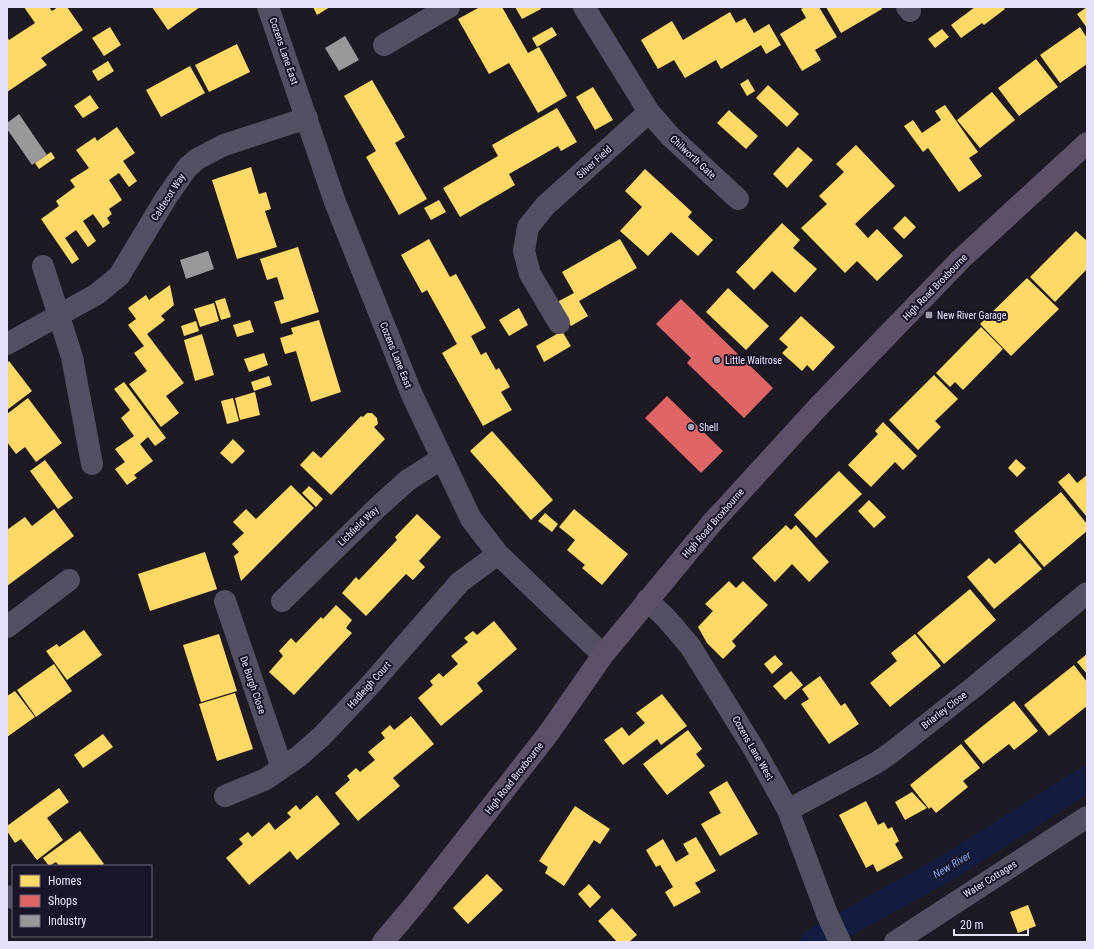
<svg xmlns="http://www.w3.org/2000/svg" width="1094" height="949" font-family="'Roboto Condensed',sans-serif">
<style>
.homes{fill:#ffd966}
.shops{fill:#e06666}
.industry{fill:#999}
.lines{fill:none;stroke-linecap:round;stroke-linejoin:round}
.canal{stroke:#141d41;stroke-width:26}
.minor{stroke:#535063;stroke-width:22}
.major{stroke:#5d5168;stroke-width:22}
.poi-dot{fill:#a19bb0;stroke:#1b1529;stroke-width:1.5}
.labels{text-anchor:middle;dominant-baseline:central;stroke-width:4;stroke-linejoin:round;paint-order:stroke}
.street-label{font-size:10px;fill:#e8e1fb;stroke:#1b1529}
.poi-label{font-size:10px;fill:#e8e1fb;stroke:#1b1529;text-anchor:start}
.water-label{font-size:11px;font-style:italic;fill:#7ca8ee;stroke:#1b1529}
</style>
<rect width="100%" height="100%" fill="#1d1a24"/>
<!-- homes -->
<path class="homes" d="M24,7H49L52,11L58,7H67L83,30L41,58L47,65L7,92V37L9,40L35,23Z
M152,7H200L168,30Z
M313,7H330L317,15Z
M480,7H502L528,53L539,47L567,96L538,113L509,63L489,74L458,19Z
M515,7H540L541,9L522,19Z
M805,7H819L837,37L815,50L821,60L802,71L780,34L806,18L801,9Z
M826,7H881L882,9L841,33Z
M975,7H1003L1005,9L984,25L982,23L961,38L951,25Z
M1087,7V28L1077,14Z
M730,12L736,23L745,18L754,33L769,24L781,45L766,54L761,45L721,69L716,60L685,78L674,60L658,69L641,40L672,21L683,40Z
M110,27L121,45L104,56L92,38Z
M552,27L557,35L537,47L532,38Z
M1080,27L1087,38V64L1060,83L1040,55Z
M942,29L949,37L935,48L928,39Z
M237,44L250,72L209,92L195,65Z
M1036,59L1058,87L1019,116L998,88Z
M108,61L114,71L98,81L92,71Z
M190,66L205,93L161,117L146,90Z
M748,79L755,91L747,96L740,84Z
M372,80L405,137L395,143L427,199L399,215L366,157L376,151L344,96Z
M768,85L799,114L787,127L756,98Z
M593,87L613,120L595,130L576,97Z
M992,92L1015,120L980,148L957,120Z
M90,95L99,108L83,118L74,106Z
M945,105L978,152L969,158L982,176L959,192L928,148L923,152L904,126L913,120L922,133L941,120L935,111Z
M557,108L577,142L561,151L558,146L509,174L515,185L460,217L443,188L498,156L492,145Z
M729,110L758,136L746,149L717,123Z
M117,127L135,153L123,161L137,181L129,187L119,173L109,180L122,200L109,209L112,214L107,218L110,223L103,228L93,214L83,221L96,241L88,247L76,230L65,238L79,259L72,264L41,219L59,206L56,201L75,187L70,180L89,168L76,150L95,137L97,141Z
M856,145L895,186L855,224L868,238L877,229L903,256L877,281L857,261L845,273L801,228L827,204L819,196L844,172L836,164Z
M798,147L813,160L787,188L773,174Z
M51,152L55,158L39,169L35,163Z
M251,167L259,194L266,192L271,209L265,211L277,247L237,259L212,180Z
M645,169L692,212L688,217L713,240L698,256L671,232L648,256L620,231L642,207L625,191Z
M439,200L446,212L431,220L424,208Z
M905,216L916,227L904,239L893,228Z
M782,223L800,240L793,248L817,269L795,293L772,271L754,290L736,272Z
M1076,231L1087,241V269L1055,302L1030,277Z
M429,239L450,277L456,274L486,328L471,336L481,355L486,352L496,370L499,368L510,387L501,392L512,410L483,426L442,353L457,344L427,290L422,293L401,255Z
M620,239L637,268L579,301L588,316L571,326L557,302L574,293L562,272Z
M298,247L319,312L281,324L274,302L284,299L277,277L267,280L260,259Z
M1027,278L1059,309L1011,356L980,324Z
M170,285L174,305L161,316L165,320L147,334L184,383L166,396L179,413L161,427L129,384L147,371L134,353L144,346L128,325L136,319L128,308L146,295L149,300Z
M728,288L769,326L746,350L706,312Z
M225,298L231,317L221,320L215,301Z
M214,303L219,321L200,327L194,309Z
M519,308L528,325L509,336L499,320Z
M801,316L835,347L813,371L807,365L802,371L782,353L788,347L779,339Z
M250,320L254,332L237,337L233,325Z
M319,320L341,392L311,402L296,351L285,354L280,338L293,334L291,328Z
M196,321L199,331L184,336L181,326Z
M981,327L1003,349L963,390L955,382L950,387L936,373Z
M562,331L571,346L544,362L536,346Z
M202,334L214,375L195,381L184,340Z
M264,353L268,365L249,372L244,359Z
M9,361L32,391L7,410V363Z
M934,375L958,399L935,421L941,427L918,450L889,420Z
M269,376L272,385L254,391L251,382Z
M124,382L166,438L155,446L148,437L140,444L153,461L134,475L137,478L127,485L115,469L125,462L115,449L134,436L121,418L130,410L114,389Z
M255,392L260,415L240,420L235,398Z
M28,398L62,443L36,462L25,447L16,454L7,442V414Z
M233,398L239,421L227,424L221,401Z
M367,413H372L377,418L378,424L374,427L385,439L331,495L300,465L313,451L321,458L361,416L363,417Z
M883,422L917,456L903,470L895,462L871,487L848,465L878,434L875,431Z
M492,431L553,500L531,520L470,451Z
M233,439L245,451L232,464L220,453Z
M1016,459L1026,468L1017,477L1008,468Z
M45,460L73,498L58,509L30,471Z
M839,471L862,494L816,538L794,515Z
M1069,473L1077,483L1087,475V517L1058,482Z
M291,485L314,508L241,581L234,556L239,552L232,544L244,533L233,522L246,509L256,519Z
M309,486L323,499L316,507L302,493Z
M1061,492L1087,524V531L1044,567L1014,531Z
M869,500L886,517L874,528L858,511Z
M54,509L74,536L7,586V530L25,517L32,526Z
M574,509L628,554L602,585L582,568L585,565L567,550L575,540L559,527Z
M545,513L558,524L552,532L538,521Z
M417,514L441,537L419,561L425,567L413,580L406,574L366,616L342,593L356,577L359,580L397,540L395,537Z
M786,525L791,530L796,525L829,562L809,582L792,564L775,582L752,558Z
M1020,543L1042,569L994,609L967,577L989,558L995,564Z
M205,552L217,589L150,611L138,574Z
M729,581L736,588L743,581L768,605L732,641L736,646L723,659L707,643L698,627L713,611L705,604Z
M970,589L996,620L944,664L917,633Z
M336,605L352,620L346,628L352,633L294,695L269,672L283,656L279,651L291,638L296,643L321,617L323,619Z
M494,621L517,649L477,683L483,691L441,726L418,698L433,685L430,681L439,673L443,677L458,664L451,656L468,642L464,638L473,631L477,635Z
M84,630L102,655L67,680L46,651L57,644L59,647Z
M219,634L237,691L201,702L183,645Z
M915,634L941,666L890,707L870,683L897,661L891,653Z
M1087,654V674L1077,662Z
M775,655L783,664L772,674L764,664Z
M54,664L72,691L36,717L17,690Z
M1074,665L1087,682V706L1049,736L1024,705Z
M791,671L803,685L785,700L773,686Z
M820,676L841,706L845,703L859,724L829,744L801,704L809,699L802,689Z
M15,691L35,717L7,737V696Z
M235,693L253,749L217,761L199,704Z
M662,694L687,726L661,745L657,739L623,765L604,740L622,727L629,736L645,723L636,713Z
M1014,701L1038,731L1014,750L1009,744L983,764L964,741Z
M411,716L434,744L393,778L400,786L358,821L335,793L350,780L347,776L356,768L360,772L375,760L368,752L385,738L381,733L390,725L394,730Z
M688,730L702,749L696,754L705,766L667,795L643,764Z
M103,734L113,747L83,768L74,755Z
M961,744L980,768L963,781L968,787L936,813L931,807L929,809L910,785Z
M727,781L758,834L720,856L701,824L721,813L709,792Z
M59,788L69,802L47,818L63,840L37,860L21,839L15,843L7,831V826Z
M912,792L927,808L905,820L895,802Z
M317,795L340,824L297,860L290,851L249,885L226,858L243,844L239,839L248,832L252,837L269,822L275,830L291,817L287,813L296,805L300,810Z
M866,801L878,825L884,822L888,829L892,827L899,841L895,844L903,858L877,872L873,864L866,868L839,815Z
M575,806L610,829L600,844L594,840L564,886L545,873L548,867L539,861Z
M80,831L104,864L102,866H59L56,862L49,866L43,858Z
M696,837L716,871L695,883L701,892L674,907L665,892L673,887L660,865L656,867L646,850L663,839L676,862L689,854L683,844Z
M487,874L503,890L468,924L453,908Z
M589,884L601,897L590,908L578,894Z
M1028,905L1036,926L1018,933L1010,912Z
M612,908L637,935L629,942H617L598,921Z"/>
<!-- shops -->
<path class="shops" d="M681,299L773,388L744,418L687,363L691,358L656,324Z
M667,396L723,451L701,473L645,418Z"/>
<!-- industry -->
<path class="industry" d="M345,36L359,60L339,71L325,48Z
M19,114L47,155L32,165L7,129V123Z
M208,251L214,269L186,279L180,260Z"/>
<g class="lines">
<!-- canal -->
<path class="canal" d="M813,942L947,868L1087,779"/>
<!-- minor -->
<path class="minor" d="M268,7L335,202L412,395L471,519L498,554L603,655
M584,7L649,112L670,136L738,199
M907,7L910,11
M384,45L449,7
M43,266L72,357L92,464
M559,323L530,274L524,251L528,227L545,206L649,112
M7,344L97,294L119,276L166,198L187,168L197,159L224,145L307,118
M647,600L666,618L690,646L754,749L788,810L827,914L840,942
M225,601L282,768
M282,601L379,506L408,480L441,459
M7,627L69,580
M225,796L266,779L298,757L322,736L372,683L460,582L498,554
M788,810L876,763L892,752L974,687L1087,593
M7,896L13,898
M895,942L1087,817"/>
<!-- major -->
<path class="major" d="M383,942L415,904L548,734L603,655L711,524L819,406L961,259L1087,143"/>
</g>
<!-- markers -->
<g class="poi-dot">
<rect x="925" y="311" width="8" height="8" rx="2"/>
<circle cx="717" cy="360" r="4"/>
<circle cx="691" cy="427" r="4"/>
</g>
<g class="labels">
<!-- street labels -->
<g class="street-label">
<text transform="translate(284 51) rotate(71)">Cozens Lane East</text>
<text transform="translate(693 157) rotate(43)">Chilworth Gate</text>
<text transform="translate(594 162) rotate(-42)">Silver Field</text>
<text transform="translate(168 197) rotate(-57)">Caldecot Way</text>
<text transform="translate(935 287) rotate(-46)">High Road Broxbourne</text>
<text transform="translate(396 355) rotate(68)">Cozens Lane East</text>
<text transform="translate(713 523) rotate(-49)">High Road Broxbourne</text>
<text transform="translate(358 526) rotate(-44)">Lichfield Way</text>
<text transform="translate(253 685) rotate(71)">De Burgh Close</text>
<text transform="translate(369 685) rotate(-48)">Hadleigh Court</text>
<text transform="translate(944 710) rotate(-38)">Briarley Close</text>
<text transform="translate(753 748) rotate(60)">Cozens Lane West</text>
<text transform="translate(514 778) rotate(-52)">High Road Broxbourne</text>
<text transform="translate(990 879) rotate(-32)">Water Cottages</text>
</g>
<!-- poi labels -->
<g class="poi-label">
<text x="937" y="315">New River Garage</text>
<text x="725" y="360">Little Waitrose</text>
<text x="699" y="427">Shell</text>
</g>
<!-- water labels -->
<g class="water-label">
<text transform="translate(952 865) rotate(-31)">New River</text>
</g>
</g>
<!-- border -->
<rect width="1094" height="949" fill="none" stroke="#e8e1fb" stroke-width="16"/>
<!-- legend -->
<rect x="12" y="865" width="140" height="72" fill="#1b1529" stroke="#6d677d"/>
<rect x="20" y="875" width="20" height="12" fill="#ffd966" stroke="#6d677d"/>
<text x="48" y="885" font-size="12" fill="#e8e1fb">Homes</text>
<rect x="20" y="895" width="20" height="12" fill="#e06666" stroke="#6d677d"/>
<text x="48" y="905" font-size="12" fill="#e8e1fb">Shops</text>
<rect x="20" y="915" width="20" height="12" fill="#999999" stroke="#6d677d"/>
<text x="48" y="925" font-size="12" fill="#e8e1fb">Industry</text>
<!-- scale -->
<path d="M954 929v6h74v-6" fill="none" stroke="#e8e1fb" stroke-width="2"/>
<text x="960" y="929" font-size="12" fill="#e8e1fb" stroke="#1b1529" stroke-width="3" paint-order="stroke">20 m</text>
</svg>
